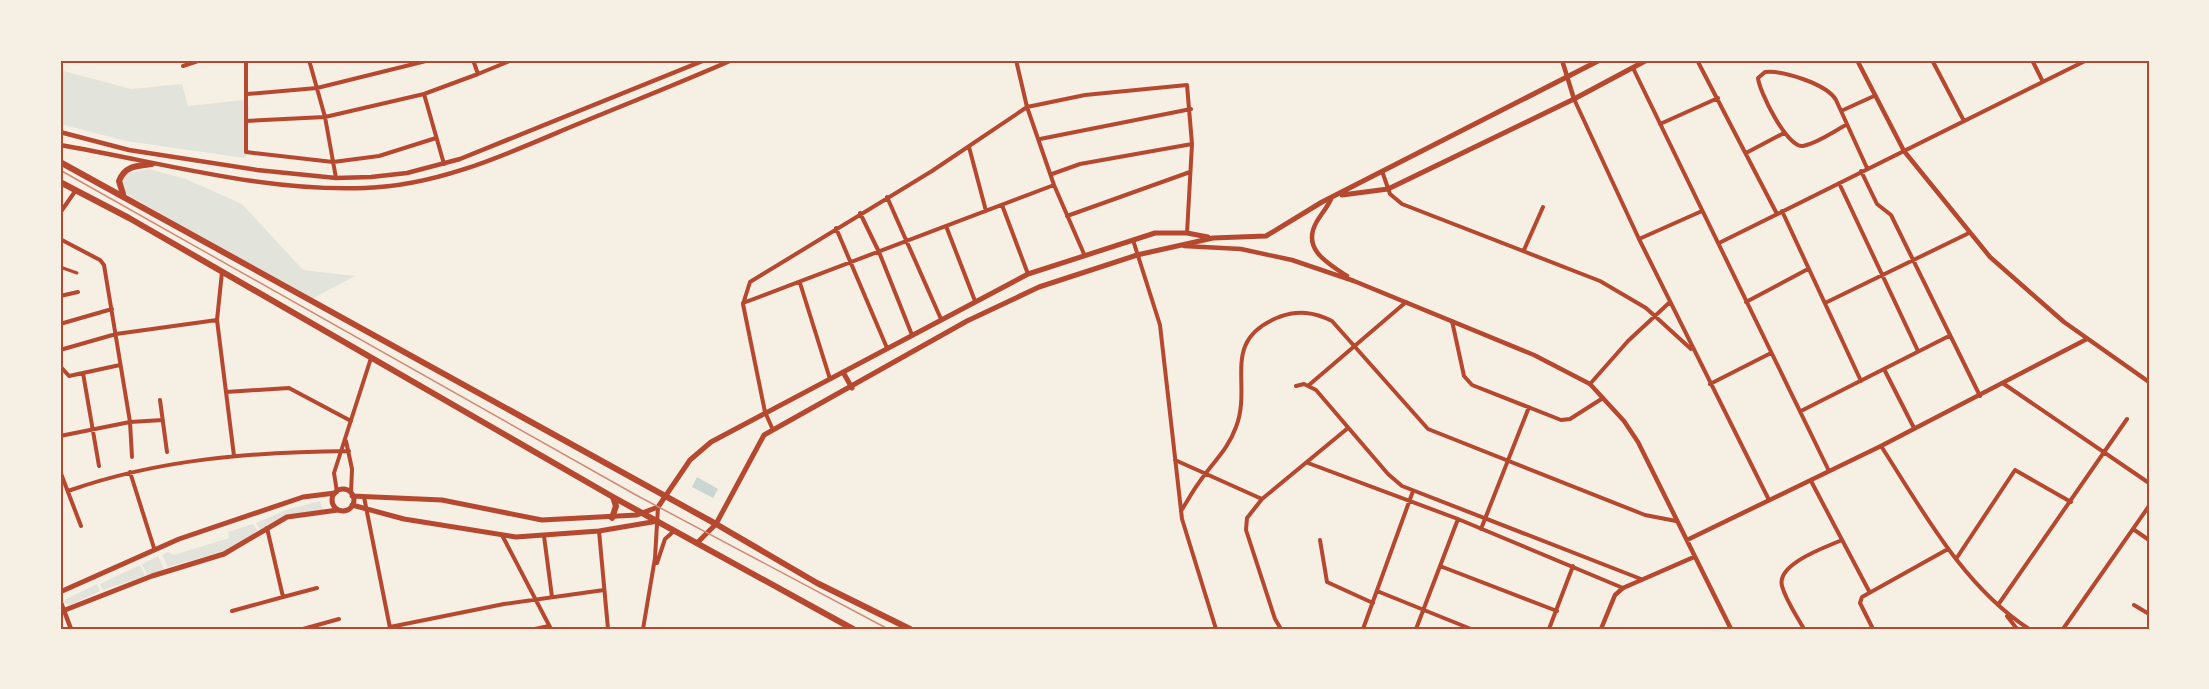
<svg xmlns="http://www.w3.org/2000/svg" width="2209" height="689" font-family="'Public Sans',sans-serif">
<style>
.green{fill:#e2e4dc}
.water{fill:#c9d6d2}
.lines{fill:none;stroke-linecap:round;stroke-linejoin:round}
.pedestrian{stroke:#b5482f;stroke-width:3}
.minor{stroke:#b5482f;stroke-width:4}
.tertiary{stroke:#b5482f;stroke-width:4.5}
.secondary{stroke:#b5482f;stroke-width:5}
.trunk{stroke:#b5482f;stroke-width:6}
.tram{stroke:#cf8b77;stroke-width:1.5}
.neatline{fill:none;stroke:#b5482f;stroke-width:2}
</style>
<rect width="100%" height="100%" fill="#f6efe4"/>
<!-- green -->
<path class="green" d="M60,70L131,89L182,84L188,106L244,100L249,107L248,153L245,158L126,141L60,124Z
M149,169L186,179L242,204L303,270L355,276L310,300L123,192L122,182L127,174Z
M320,501L323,510L285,516L260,530L256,523L286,510Z
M253,524L258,531L225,551L168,567L162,555L168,552L174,555L229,538L228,532Z
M158,556L164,569L147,575L142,564Z
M140,565L145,576L103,590L100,584Z
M97,584L100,591L70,605L64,603L66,599Z"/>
<!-- water -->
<path class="water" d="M697,477L718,489L713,498L692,487Z"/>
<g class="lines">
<!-- pedestrian -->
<path class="pedestrian" d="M60,267L77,273"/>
<!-- minor -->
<path class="minor" d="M246,60V152L333,162L379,156L436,138
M309,60L325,117L336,178
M1016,60L1027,107L1054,185L1084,254
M1697,60L1777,214
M1932,60L1964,121
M2032,60L2042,80
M183,66L201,60
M1633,68L1829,471
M478,74L512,60
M247,94L317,88L430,60
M424,94L444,164
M1574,99L1639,239L1769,500
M1841,111L1874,96
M246,121L325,117L424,94L478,74L473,60
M1660,124L1718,98
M1846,125C1834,131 1818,143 1803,146C1787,148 1759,91 1758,78L1765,72C1782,70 1827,84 1836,100L1867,168
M1040,139L1191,109
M969,147L986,211
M1746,153L1784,133
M1382,171L1390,194L1402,204L1600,281L1646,308L1691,349
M1861,171L1877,204L1891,215L1980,396
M1052,174L1080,164L1192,144
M1839,183L1918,351
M887,197L941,319
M1002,205L1028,274
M1782,211L1861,381
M60,213L76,190
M860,213L879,252L912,335
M1067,216L1190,172
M946,226L975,301
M836,228L887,348
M60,239L100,260L104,265L130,422L132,457
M1639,239L1702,211
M1133,240L1160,325L1182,519L1216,629
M1719,243L2087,60
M1524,250L1543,207
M222,272L217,320L234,456
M800,283L830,379
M60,296L78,292
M1746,302L1808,269
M743,303L1054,185
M1825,303L1969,233
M1452,321L1464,376L1472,385L1561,420L1570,419L1603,398
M60,324L112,309
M60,350L116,334L217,320
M60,366L69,376L120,365
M1884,369L1914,428
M83,373L99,466
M1590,384L1628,341L1670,302
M1710,384L1771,353
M2004,384L2149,483
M1309,385L1406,302
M1296,386L1304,384L1316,390L1388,474L1402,486L1641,579
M226,392L289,388L351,421
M160,400L167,452
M1801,411L1949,336
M773,430L765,412L743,304L750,282L932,171L1027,107L1085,95L1187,85L1192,144L1187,233
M60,436L130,422L163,420
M346,441L352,469L351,493
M1881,446C1923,511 1963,586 2029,629
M1175,460L1262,499
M1308,463L1458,519L1623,588
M60,471L81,526
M130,472L154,548
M1811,481L1869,591
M68,491C158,459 253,452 349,451
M337,492L334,473L371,358
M364,497L390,628
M1181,511C1187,502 1192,492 1198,484C1211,464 1228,450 1236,427C1253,383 1219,341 1279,317C1298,310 1314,312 1332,321L1428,429L1645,515L1676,521
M267,528L283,597L317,588
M1481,529L1529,407
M2133,529L2149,540
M599,531L608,629
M502,535L551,629
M544,536L552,597
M1320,540L1327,582L1373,603
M1956,559L2015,470L2071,502
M657,563L665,539L674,531
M1440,566L1557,611
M1377,591L1471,629
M1998,605L2127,419
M2134,605L2149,614
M232,611L283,597
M2007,616L2017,629
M390,627L504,604L604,590
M303,629L339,619
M535,629L549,626
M643,629L655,558L658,507
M1281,629L1275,619L1246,530L1247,518L1262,499L1348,428
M1363,629L1413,491
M1416,629L1458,519
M1549,629L1573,566
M1804,629C1797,616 1786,601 1782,586C1776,564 1826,547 1842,540
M1873,629L1860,603L1862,597L1948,549
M2063,629L2149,506"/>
<!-- tertiary -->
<path class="tertiary" d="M1562,60L1574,99
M1857,60L1904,151L1990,257L2064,322L2149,382
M60,132L129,150L257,170L336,178L371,177L407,173L460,159L705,60
M60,145C160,162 262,192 365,188C438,186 507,154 573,126C626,104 680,83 732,60
M1331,199C1327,208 1321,214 1316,223C1302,249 1327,263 1347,276
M1184,246L1241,249L1292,260L1354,281L1534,355L1590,384L1624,421L1638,442L1731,629
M1687,540L1881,446L2087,339
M60,600L71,629
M1601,629L1615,595L1623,588L1694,557"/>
<!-- secondary -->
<path class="secondary" d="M1342,195L1388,189L1574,99L1647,60
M843,372L852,388
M332 500a11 11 0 1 1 22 0a11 11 0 1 1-22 0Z
M352,496L442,500L542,520L637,515L658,507L690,460L711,442L1028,274L1155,233H1187L1208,237
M352,505L404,519L516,537L599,531L658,521
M697,543L716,524L764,435L967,321L1039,287L1137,255L1213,238L1266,236L1322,202L1600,60
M60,592L179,539L303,497L335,493
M60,612L152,576L224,554L287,517L338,510"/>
<!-- trunk -->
<path class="trunk" d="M60,162L716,524L817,583L910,629
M60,182L129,218L613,497L853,629
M123,194L119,181C125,165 138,166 152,164
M612,518L616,506L613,497"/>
<!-- tram -->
<path class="tram" d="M60,170L636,495L888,629"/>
</g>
<!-- border -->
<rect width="2209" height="689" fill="none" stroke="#f6efe4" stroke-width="123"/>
<rect x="62" y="62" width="2086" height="566" class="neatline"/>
</svg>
